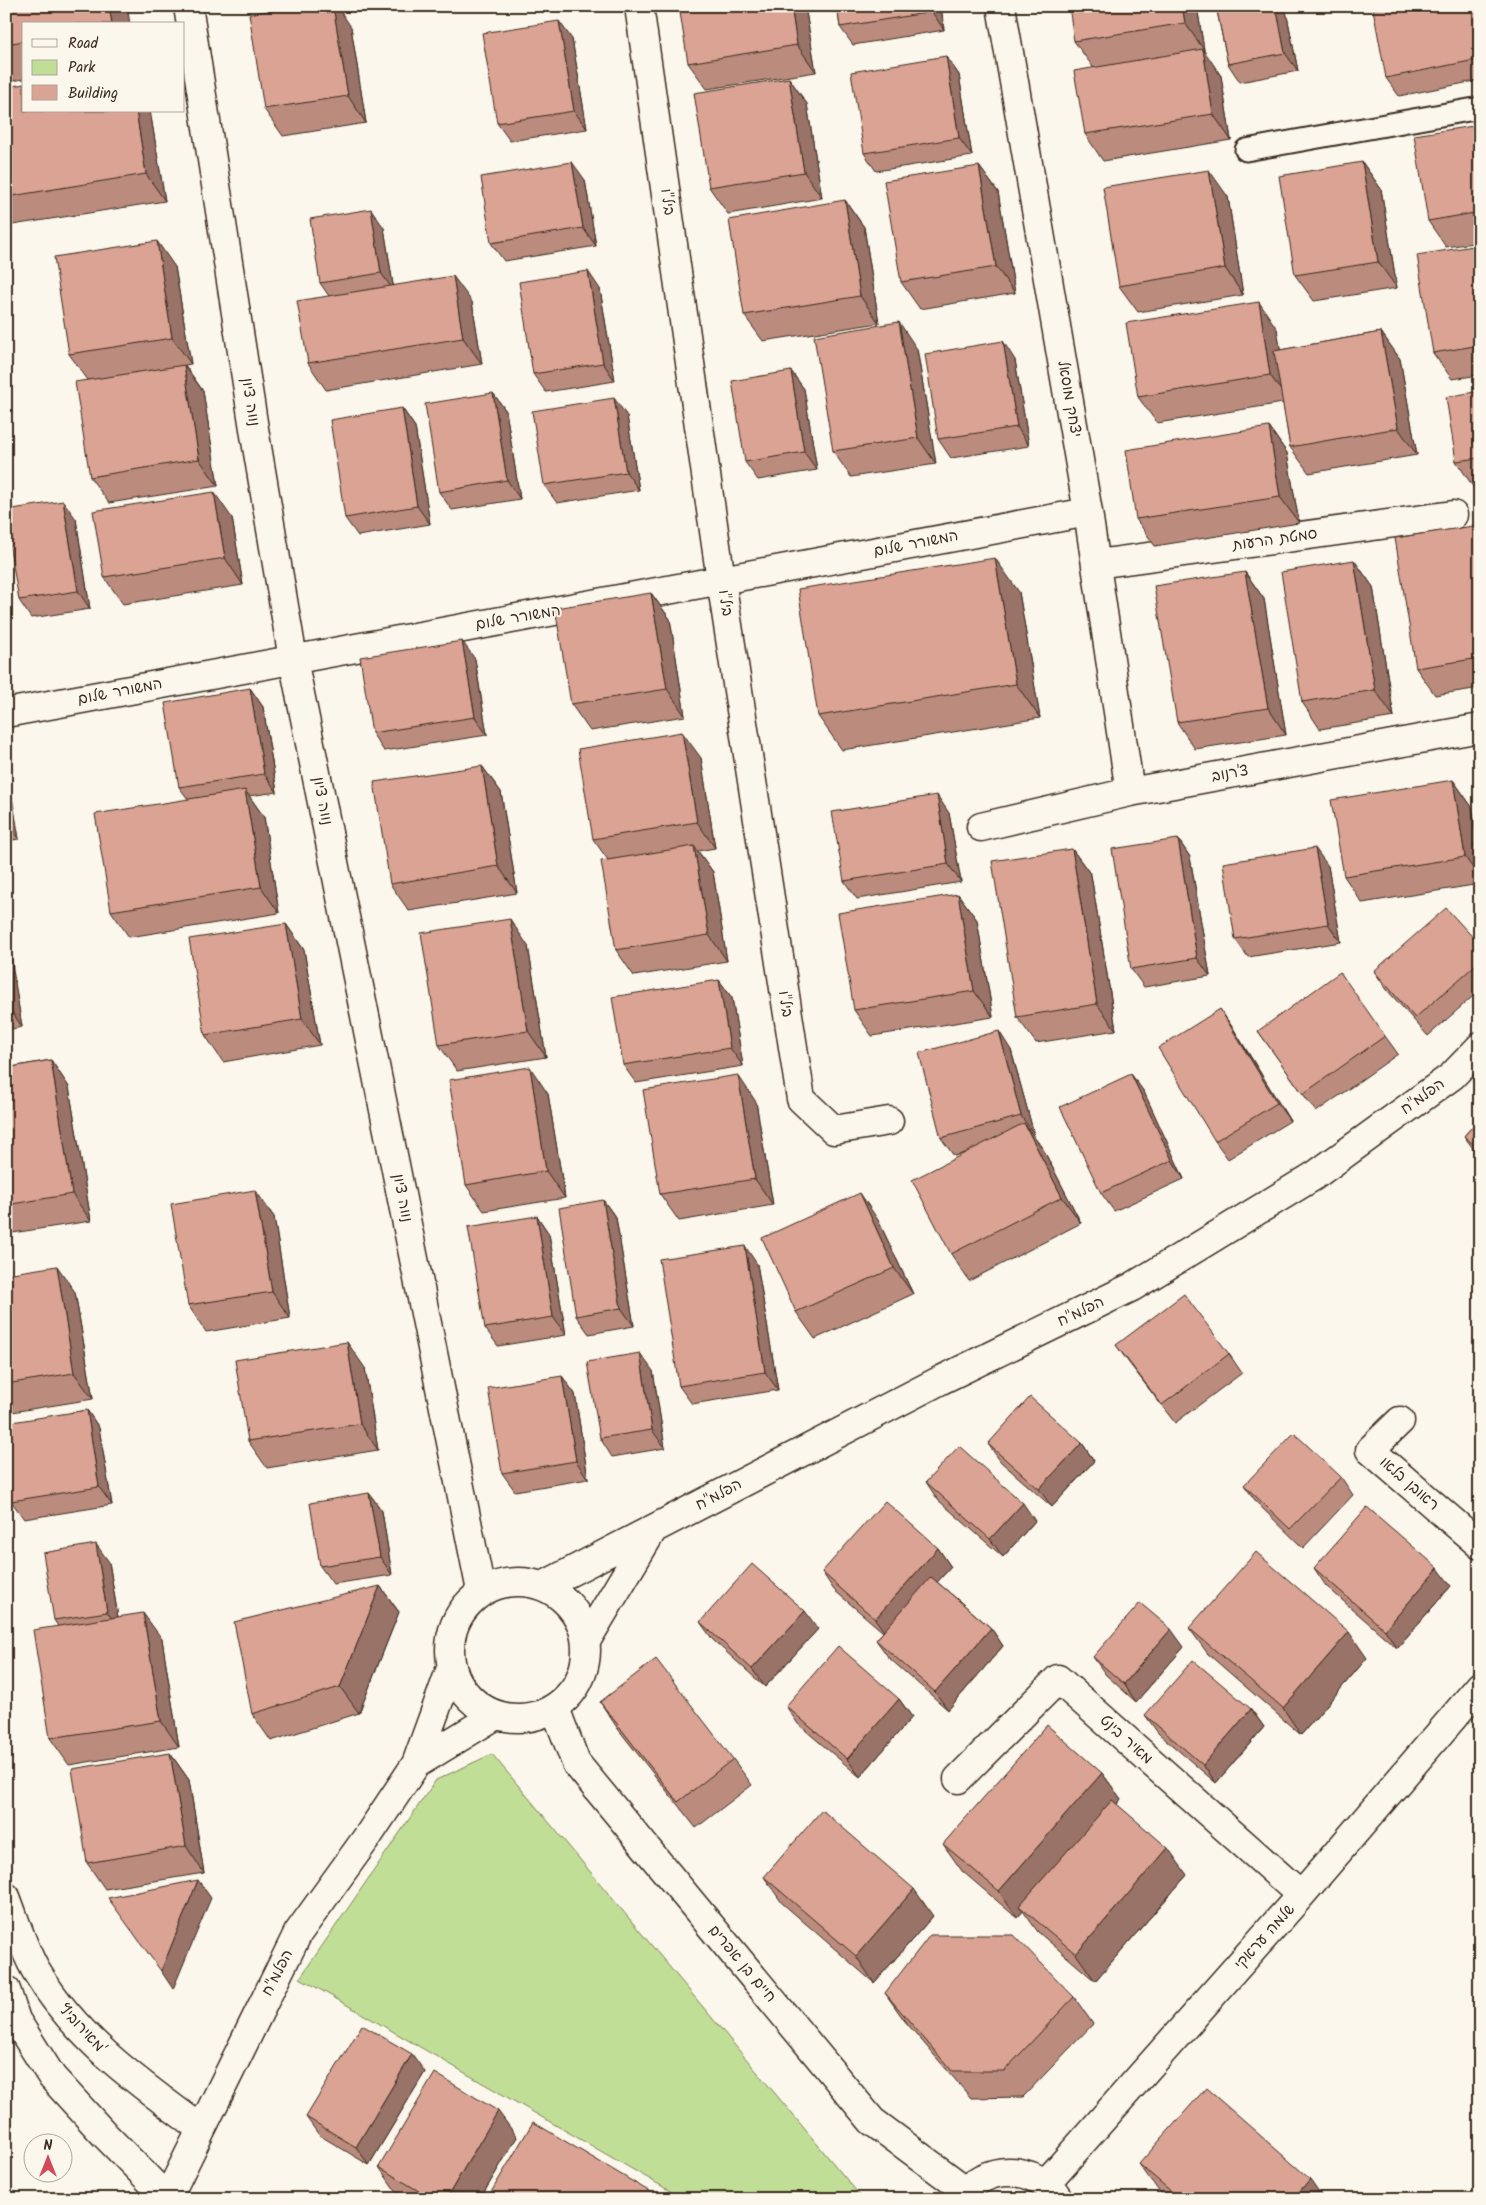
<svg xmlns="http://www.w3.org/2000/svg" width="1486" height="2205" font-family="Kalam,'Playpen Sans Hebrew',sans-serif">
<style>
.green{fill:#c1de96;stroke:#7e845a}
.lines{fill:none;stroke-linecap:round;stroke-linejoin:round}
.lane-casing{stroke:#3b2a1e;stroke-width:25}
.street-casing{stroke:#3b2a1e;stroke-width:31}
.secondary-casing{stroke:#3b2a1e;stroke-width:31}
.lane{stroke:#fbf7ec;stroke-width:21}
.street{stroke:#fbf7ec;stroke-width:28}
.secondary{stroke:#fbf7ec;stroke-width:28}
.wall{fill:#bb8c7e;stroke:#3b2a1e}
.shaded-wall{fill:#997267;stroke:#3b2a1e}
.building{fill:#daa393;stroke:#3b2a1e}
.labels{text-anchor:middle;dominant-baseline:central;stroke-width:4;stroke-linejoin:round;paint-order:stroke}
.street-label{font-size:15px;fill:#3b2a1e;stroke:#fbf7ec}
</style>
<rect width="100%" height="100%" fill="#fbf7ec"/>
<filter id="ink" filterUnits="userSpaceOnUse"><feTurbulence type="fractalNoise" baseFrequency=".02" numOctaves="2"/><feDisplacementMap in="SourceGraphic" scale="10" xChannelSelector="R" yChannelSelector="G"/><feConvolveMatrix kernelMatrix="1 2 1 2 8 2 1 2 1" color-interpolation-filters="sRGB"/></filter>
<g filter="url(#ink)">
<!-- green -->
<path class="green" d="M492,1754L863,2199H684L300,1978L436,1780Z"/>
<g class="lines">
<!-- lane casing -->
<g class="lane-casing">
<path id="lane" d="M1246,150L1480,108"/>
</g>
<!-- street casing -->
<g class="street-casing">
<path id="street" d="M188,6L255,435L293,659L481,1591
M639,6L721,580L801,1099L834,1130L889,1121
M1001,6L1088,512L1130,792
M1097,564L1453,515
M6,713L1088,512
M981,827L1130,792L1480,728
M1400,1421L1370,1450L1480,1545
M555,1708L576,1763L872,2121L965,2190
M958,1779L1058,1679L1301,1895
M1046,2183L1301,1895L1480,1686
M960,2199C981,2163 1037,2163 1059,2199"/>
</g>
<!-- secondary casing -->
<g class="secondary-casing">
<path id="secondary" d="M450 1650a68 68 0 1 1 136 0a68 68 0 1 1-136 0Z
M543,1586L941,1380L1132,1287L1314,1176L1452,1076L1480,1047
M586,1641L652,1531
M416,1764L496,1715
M6,1897C15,1920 25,1954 38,1974C78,2040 140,2084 200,2128
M6,1990L16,2020L52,2077L105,2135L167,2198
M167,2199L298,1933L368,1836L416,1764L451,1668"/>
</g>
<!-- lane -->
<use href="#lane" class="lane"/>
<!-- street -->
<use href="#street" class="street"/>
<!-- secondary -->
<use href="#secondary" class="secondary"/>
</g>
<!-- wall -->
<path class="wall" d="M6,6L24,24V79L6,82Z
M805,6L816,72L707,89L688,63Z
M837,6H941L944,30L853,45L840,27Z
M1197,6L1204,50H1203L1221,76L1231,140L1103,161L1085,134L1093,67L1074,41Z
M1216,6H1285L1298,71L1240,82L1228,64Z
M1480,6V80L1399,96L1386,78Z
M351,27L366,123L283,136L264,109Z
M572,39L587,129L510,141L497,123Z
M946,56L959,75L972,156L876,171L864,153Z
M789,78L807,104L822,198L728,214L709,187Z
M6,87L24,111H150L165,201L6,226Z
M1480,125V242L1446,247L1428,221Z
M1362,162L1381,189L1397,288L1314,301L1295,275Z
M979,166L998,192L1015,293L920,309L901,282Z
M585,180L596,246L504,261L491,243Z
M1228,197L1243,295L1138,312L1119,286Z
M845,200L864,227L879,323L763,341L744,315Z
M384,228L393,285L472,302L482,364L326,390L308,363L329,296L320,283Z
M1480,245V375L1452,379L1433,353Z
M175,267L191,364L185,365L203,391L218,486L109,503L90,477L88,380L69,354Z
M600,289L615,381L546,392L533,374Z
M1277,329L1280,350L1381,332L1400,359L1417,455L1309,473L1290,447L1283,403L1157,423L1138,397Z
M917,349L936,464L851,477L833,451Z
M1015,360L1029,446L951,458L938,439Z
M791,371L804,389L817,470L758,480L745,462Z
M1480,391V487L1474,488L1456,461Z
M493,393L506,411L520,499L452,510L439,492Z
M402,408L415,427L430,524L358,536L345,518Z
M627,416L639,490L557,503L544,485Z
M1269,427L1287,453L1299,523L1155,546L1136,519Z
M232,518L243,585L123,604L104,577Z
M76,519L90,609L31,618L19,600Z
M1480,525V688L1435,695L1416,668Z
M1354,560L1373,587L1394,717L1320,729L1302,702Z
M1245,572L1264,599L1286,735L1195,749L1177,722Z
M1019,592L1040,718L842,750L818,716Z
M651,593L670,619L685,716L590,731L571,704Z
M475,659L487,735L384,751L372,733Z
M250,688L263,707L277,792L249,796L264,817L279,913L129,937L111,911L188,799L179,787Z
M701,758L715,848L698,851L713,872L727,961L634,976L616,950L608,860L593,839Z
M6,765L19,839L6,841Z
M482,766L501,792L517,893L409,911L390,884Z
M1453,780L1472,807L1477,840L1480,836V853L1479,852L1480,857V884L1362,903L1344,876Z
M949,813L961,882L857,899L844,881Z
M1178,839L1190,857L1210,976L1144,987L1131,969Z
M1072,849L1091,875L1116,1030L1036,1043L1017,1017Z
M1328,866L1341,942L1248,957L1235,939Z
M958,894L977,920L993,1017L872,1036L854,1010Z
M286,924L304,950L320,1045L223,1062L205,1035Z
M6,930L22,1027L6,1030Z
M1480,945V990L1428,1036L1387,990L1374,971Z
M528,946L546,1057L457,1071L439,1045Z
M719,980L732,998L743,1066L636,1083L623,1065Z
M1233,1028L1290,1121L1228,1159L1215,1141Z
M1258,1031L1385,1036L1398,1054L1316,1112Z
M1011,1050L1034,1134L1032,1135L1043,1149L1081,1223L969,1281L951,1254L965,1153L954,1156L941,1138Z
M51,1060L69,1087L91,1221L6,1234V1068Z
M1131,1074L1144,1092L1184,1179L1114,1211L1101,1193Z
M548,1094L565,1198L484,1211L466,1185Z
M756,1102L773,1205L679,1221L660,1194Z
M1480,1118V1157L1477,1154L1464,1136Z
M255,1190L274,1217L290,1318L206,1332L188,1305Z
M603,1200L616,1218L634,1326L589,1334L576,1316Z
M537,1216L549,1234L566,1335L498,1346L485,1328Z
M878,1220L913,1294L815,1339L796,1312Z
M757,1264L778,1390L692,1404L679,1386Z
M6,1274L75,1292L93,1399L12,1412L6,1405Z
M1116,1345L1229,1354L1242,1373L1175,1423L1129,1363Z
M365,1368L378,1450L267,1468L248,1441Z
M653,1371L665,1448L612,1457L600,1438Z
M562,1376L575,1394L588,1479L515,1491L502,1473Z
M87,1410L99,1428L112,1505L24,1519L11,1501Z
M1082,1443L1094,1461L1052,1507L1001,1462L988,1444Z
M1341,1477L1353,1495L1303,1548L1257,1503L1244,1485Z
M926,1482L1035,1521L1003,1557L938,1500Z
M369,1493L382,1511L392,1575L333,1584L320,1566Z
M938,1548L951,1567L937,1582L991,1628L1003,1646L948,1710L889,1658L876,1640L883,1632L834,1590L822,1572Z
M109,1562L118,1617L162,1639L179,1747L69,1765L50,1738L58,1626L54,1620Z
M1314,1568L1451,1586L1397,1648L1326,1586Z
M380,1586L399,1612L359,1713L271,1741L252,1714Z
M700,1622L818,1629L765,1687L713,1640Z
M1189,1628L1367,1658L1301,1735L1208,1654Z
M1184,1647L1136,1702L1106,1675L1093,1657Z
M899,1699L912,1717L860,1777L798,1724L786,1706Z
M600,1702L733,1759L752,1785L696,1828L618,1729Z
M1251,1709L1264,1727L1216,1783L1158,1733L1145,1715Z
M170,1753L189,1780L204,1873L105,1889L87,1863Z
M1102,1773L1121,1799L1117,1804L1187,1875L1095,1981L1038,1932L1023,1911L1017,1918L962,1871L943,1844Z
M764,1877L933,1916L874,1983L782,1903Z
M885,1993L1074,1997L1093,2024L1023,2097L971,2098L904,2020Z
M425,2072L369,2165L319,2135L306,2117Z
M517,2137L480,2199H407L397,2193L379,2167Z
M1139,2164L1324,2199H1168L1158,2190Z"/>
<!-- shaded-wall -->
<path class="shaded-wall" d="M109,6H127L130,24H112Z
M333,6H337L351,27L366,123L348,96Z
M791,6H805L816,72L797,45Z
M931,6H941L944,30L932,12Z
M1182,6H1197L1204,50L1185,23Z
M1276,6H1285L1298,71L1285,53Z
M559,21L572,39L587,129L574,111Z
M1203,49L1221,76L1231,140L1213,114Z
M946,56L959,75L972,156L959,138Z
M789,78L807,104L822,198L804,172Z
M136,111H150L165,201L146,174Z
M572,162L585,180L596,246L583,228Z
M1362,162L1381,189L1397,288L1378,262Z
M979,166L998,192L1015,293L996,267Z
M1209,170L1228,197L1243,295L1225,268Z
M845,200L864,227L879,323L860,296Z
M371,209L384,228L394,291L381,273Z
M157,241L175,267L191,364L172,338Z
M588,271L600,289L615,381L603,363Z
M453,276L472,302L482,364L463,338Z
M1259,302L1277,329L1289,402L1270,375Z
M899,322L917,349L936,464L918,438Z
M1381,332L1400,359L1417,455L1398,428Z
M1003,341L1015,360L1029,446L1017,427Z
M184,365L203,391L218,486L199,459Z
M791,371L804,389L817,470L804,452Z
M493,393L506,411L520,499L507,480Z
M614,398L627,416L639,490L626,472Z
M402,408L415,427L430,524L417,506Z
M1269,427L1287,453L1299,523L1280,497Z
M214,492L232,518L243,585L225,558Z
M63,501L76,519L90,609L78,591Z
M995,558L1019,592L1040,718L1016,684Z
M1354,560L1373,587L1394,717L1375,690Z
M1245,572L1264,599L1286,735L1268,708Z
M651,593L670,619L685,716L667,689Z
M462,641L475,659L487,735L475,717Z
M250,688L263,707L277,792L264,774Z
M682,732L701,758L715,848L697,822Z
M6,765L7,766L19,839L6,821Z
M482,766L501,792L517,893L498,866Z
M1453,780L1472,807L1478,848L1474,845L1479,852L1480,857V878L1465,857Z
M245,790L264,817L279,913L261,887Z
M937,795L949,813L961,882L948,864Z
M1178,839L1190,857L1210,976L1197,958Z
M694,846L713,872L727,961L709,935Z
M1315,848L1328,866L1341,942L1328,924Z
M1072,849L1091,875L1116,1030L1097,1004Z
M958,894L977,920L993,1017L974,991Z
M510,919L528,946L546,1057L528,1031Z
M286,924L304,950L320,1045L302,1019Z
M6,930L7,931L22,1027L10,1009L6,988Z
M719,980L732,998L743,1066L730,1048Z
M1220,1009L1233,1028L1290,1121L1277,1103Z
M999,1031L1011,1050L1034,1134L1021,1116Z
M51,1060L69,1087L91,1221L72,1194Z
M530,1067L548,1094L565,1198L546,1171Z
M1131,1074L1144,1092L1184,1179L1172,1160Z
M738,1075L756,1102L773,1205L755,1179Z
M1024,1123L1043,1149L1081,1223L1062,1197Z
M255,1190L274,1217L290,1318L272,1292Z
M860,1193L878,1220L913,1294L894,1268Z
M603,1200L616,1218L634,1326L621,1308Z
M537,1216L549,1234L566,1335L553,1317Z
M745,1246L757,1264L778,1390L765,1372Z
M57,1266L75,1292L93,1399L74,1373Z
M347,1342L365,1368L378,1450L360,1424Z
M640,1353L653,1371L665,1448L652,1430Z
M562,1376L575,1394L588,1479L576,1461Z
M87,1410L99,1428L112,1505L99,1487Z
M1082,1443L1094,1461L1052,1507L1039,1489Z
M369,1493L382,1511L392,1575L380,1557Z
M1023,1503L1035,1521L1003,1557L990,1539Z
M96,1544L109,1562L120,1630L107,1612Z
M938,1548L951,1567L888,1637L875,1619Z
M1438,1568L1451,1586L1397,1648L1385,1630Z
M380,1586L399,1612L359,1713L340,1687Z
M805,1611L818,1629L765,1687L752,1669Z
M143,1613L162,1639L179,1747L161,1721Z
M991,1628L1003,1646L948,1710L935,1692Z
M1171,1629L1184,1647L1136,1702L1124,1684Z
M1349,1632L1367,1658L1301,1735L1283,1708Z
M899,1699L912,1717L860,1777L847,1759Z
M1251,1709L1264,1727L1216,1783L1203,1765Z
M170,1753L189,1780L204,1873L186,1846Z
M1102,1773L1121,1799L1024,1910L1019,1906L1023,1911L1017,1918L999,1891Z
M1168,1848L1187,1875L1095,1981L1076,1954Z
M198,1880L211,1898L173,1989L161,1971Z
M914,1889L933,1916L874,1983L856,1956Z
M412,2054L425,2072L369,2165L356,2147Z
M498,2111L517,2137L480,2199H446Z
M1310,2179L1324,2199H1293Z"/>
<!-- building -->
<path class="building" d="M6,6H109L112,24H24V41L6,44Z
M294,6H333L348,96L264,109L249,14Z
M679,6H791L797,45L688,63Z
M837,6H931L932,12L840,27Z
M1069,6H1182L1185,23L1074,41Z
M1216,6H1276L1285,53L1228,64Z
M1388,6H1480V59L1386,78L1373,9Z
M559,21L574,111L497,123L482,33Z
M1203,49L1213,114L1085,134L1074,71Z
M946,56L959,138L864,153L851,72Z
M789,78L804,172L709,187L694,93Z
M24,84V111H136L146,174L6,197V87Z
M1480,125V212L1428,221L1414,135Z
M572,162L583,228L491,243L481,177Z
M1362,162L1378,262L1295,275L1279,176Z
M979,166L996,267L901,282L884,181Z
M1209,170L1225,268L1119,286L1103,187Z
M845,200L860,296L744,315L729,220Z
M371,209L381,273L320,283L310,219Z
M157,241L172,338L69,354L54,257Z
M1480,245V345L1433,353L1417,255Z
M588,271L603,363L533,374L519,282Z
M453,276L463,338L308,363L297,301Z
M1259,302L1270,375L1138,397L1126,323Z
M899,322L918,438L833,451L814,336Z
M1381,332L1398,428L1290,447L1274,351Z
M1003,341L1017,427L938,439L925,354Z
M184,365L199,459L90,477L75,382Z
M791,371L804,452L745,462L732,381Z
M1480,391V458L1456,461L1446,397Z
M493,393L507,480L439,492L425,404Z
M614,398L626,472L544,485L532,411Z
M402,408L417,506L345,518L330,420Z
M1269,427L1280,497L1136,519L1126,450Z
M214,492L225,558L104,577L93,511Z
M63,501L78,591L19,600L6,526V510Z
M1480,525V658L1416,668L1395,538Z
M995,558L1016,684L818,716L798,589Z
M1354,560L1375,690L1302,702L1281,572Z
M1245,572L1268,708L1177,722L1154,586Z
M651,593L667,689L571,704L555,608Z
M462,641L475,717L372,733L360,657Z
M250,688L264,774L179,787L165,703Z
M682,732L697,822L593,839L578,749Z
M482,766L498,866L390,884L374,782Z
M1453,780L1465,857L1344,876L1331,800Z
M245,790L261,887L111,911L95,814Z
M937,795L948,864L844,881L832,812Z
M1480,836V849L1474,845Z
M1178,839L1197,958L1131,969L1112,849Z
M694,846L709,935L616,950L601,861Z
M1315,848L1328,924L1235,939L1223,863Z
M1072,849L1097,1004L1017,1017L992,861Z
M958,894L974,991L854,1010L838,913Z
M1446,908L1480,945V961L1415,1018L1374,971Z
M510,919L528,1031L439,1045L421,933Z
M286,924L302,1019L205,1035L189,939Z
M1340,972L1385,1036L1303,1094L1258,1031Z
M719,980L730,1048L623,1065L612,997Z
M6,988L10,1009H6Z
M1220,1009L1277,1103L1215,1141L1158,1048Z
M999,1031L1021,1116L941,1138L919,1053Z
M51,1060L72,1194L6,1205V1068Z
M530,1067L546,1171L466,1185L449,1080Z
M1131,1074L1172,1160L1101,1193L1060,1107Z
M738,1075L755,1179L660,1194L643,1090Z
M1480,1118V1150L1464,1136Z
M1024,1123L1062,1197L951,1254L912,1180Z
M255,1190L272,1292L188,1305L171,1204Z
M860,1193L894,1268L796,1312L762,1238Z
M603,1200L621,1308L576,1316L559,1208Z
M537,1216L553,1317L485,1328L468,1227Z
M745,1246L765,1372L679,1386L659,1259Z
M57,1266L74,1373L6,1384V1274Z
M1184,1294L1229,1354L1162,1405L1116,1345Z
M347,1342L360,1424L248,1441L235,1360Z
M640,1353L652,1430L600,1438L587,1362Z
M562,1376L576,1461L502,1473L488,1388Z
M1030,1397L1082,1443L1039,1489L988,1444Z
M87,1410L99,1487L11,1501L6,1469V1423Z
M1294,1433L1341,1477L1290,1529L1244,1485Z
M959,1446L1023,1503L990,1539L926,1482Z
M369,1493L380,1557L320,1566L310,1503Z
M885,1501L938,1548L875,1619L822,1572Z
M1367,1507L1438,1568L1385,1630L1314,1568Z
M96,1544L107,1612L54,1620L43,1553Z
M1256,1552L1349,1632L1283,1708L1189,1628Z
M752,1564L805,1611L752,1669L700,1622Z
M931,1577L991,1628L935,1692L876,1640Z
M380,1586L340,1687L252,1714L234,1622Z
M1140,1603L1171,1629L1124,1684L1093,1657Z
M143,1613L161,1721L50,1738L33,1630Z
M838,1646L899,1699L847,1759L786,1706Z
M656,1659L733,1759L678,1802L600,1702Z
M1193,1660L1251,1709L1203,1765L1145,1715Z
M1047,1725L1102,1773L999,1891L943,1844Z
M170,1753L186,1846L87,1863L72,1769Z
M1112,1800L1168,1848L1076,1954L1019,1906Z
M822,1810L914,1889L856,1956L764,1877Z
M198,1880L161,1971L108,1898Z
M930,1935H1014L1074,1997L1004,2071H952L885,1993Z
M362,2025L412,2054L356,2147L306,2117Z
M435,2073L498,2111L446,2199H432L379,2167Z
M1206,2088L1310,2179L1293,2199H1180L1139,2164Z
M533,2122L662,2199H487Z"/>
</g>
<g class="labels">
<!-- street labels -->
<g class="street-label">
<text transform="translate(667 202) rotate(82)">ביל"ו</text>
<text transform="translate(1069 399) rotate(80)">יצחק מוסאל</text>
<text transform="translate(250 402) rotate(81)">נווה ציון</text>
<text transform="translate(1275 540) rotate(-8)">סמטת הרעות</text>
<text transform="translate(916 544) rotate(-11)">המשורר שלום</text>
<text transform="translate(725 603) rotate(81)">ביל"ו</text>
<text transform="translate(518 618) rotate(-10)">המשורר שלום</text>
<text transform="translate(120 692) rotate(-11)">המשורר שלום</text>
<text transform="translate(1230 774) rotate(-10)">צ'רנוב</text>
<text transform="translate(322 801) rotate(79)">נווה ציון</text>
<text transform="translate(785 1004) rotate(81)">ביל"ו</text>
<text transform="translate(1423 1097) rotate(-36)">הפלמ"ח</text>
<text transform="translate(402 1198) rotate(79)">נווה ציון</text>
<text transform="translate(1081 1312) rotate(-26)">הפלמ"ח</text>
<text transform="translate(1409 1484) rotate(41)">ראובן בלאו</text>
<text transform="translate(719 1495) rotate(-28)">הפלמ"ח</text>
<text transform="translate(1126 1740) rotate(42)">מאיר בינט</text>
<text transform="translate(1265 1937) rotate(-48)">שלמה עראקי</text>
<text transform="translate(742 1964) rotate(50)">חיים בן אפרים</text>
<text transform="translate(278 1973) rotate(-63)">הפלמ"ח</text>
<text transform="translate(82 2029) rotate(47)">מאירוביץ'</text>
</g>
</g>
<!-- margin -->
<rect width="1486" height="2205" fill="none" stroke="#fbf7ec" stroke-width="25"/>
<rect x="12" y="12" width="1461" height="2180" fill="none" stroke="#3b2a1e" stroke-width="2" filter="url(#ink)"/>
<!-- legend -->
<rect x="22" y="22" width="162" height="90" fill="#fbf7ec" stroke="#aea59a"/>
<rect x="32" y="39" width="25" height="8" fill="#fbf7ec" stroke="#aea59a"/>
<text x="68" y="48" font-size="15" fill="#3b2a1e">Road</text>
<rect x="32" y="60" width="25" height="15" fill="#c1de96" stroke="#aea59a"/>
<text x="68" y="72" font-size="15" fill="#3b2a1e">Park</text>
<rect x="32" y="85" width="25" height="15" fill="#daa393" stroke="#aea59a"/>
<text x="68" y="98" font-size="15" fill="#3b2a1e">Building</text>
<!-- north arrow -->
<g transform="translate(48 2158)"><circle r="24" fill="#fbf7ec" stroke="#aea59a"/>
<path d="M0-4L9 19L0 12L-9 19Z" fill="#d1495b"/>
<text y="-8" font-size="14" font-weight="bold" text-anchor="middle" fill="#3b2a1e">N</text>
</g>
</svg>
